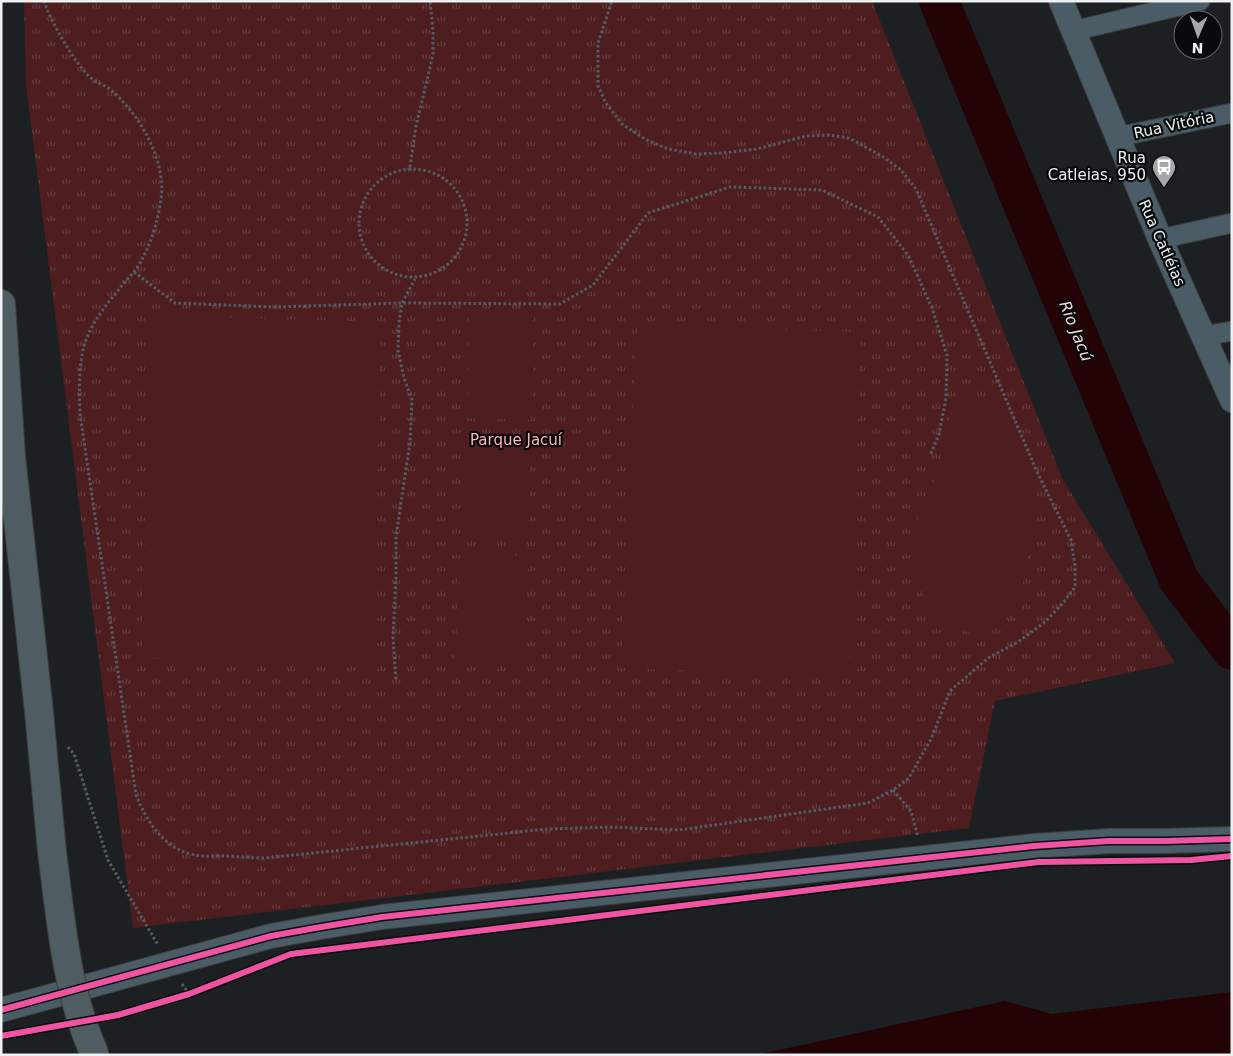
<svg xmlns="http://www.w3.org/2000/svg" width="1233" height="1056" font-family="'DejaVu Sans',sans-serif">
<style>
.grass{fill:url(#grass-tufts)}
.pitch{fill:#4e1d20}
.water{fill:#230306}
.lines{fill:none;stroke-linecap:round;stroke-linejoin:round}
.river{stroke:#230306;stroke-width:40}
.minor-casing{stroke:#3b3d3e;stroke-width:21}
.tertiary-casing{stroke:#3b3d3e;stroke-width:26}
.motorway-casing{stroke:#3b3d3e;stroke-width:30}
.path{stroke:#525e63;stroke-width:3;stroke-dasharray:2.5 2.5;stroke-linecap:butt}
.minor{stroke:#4a5c65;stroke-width:19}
.tertiary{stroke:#4a5c65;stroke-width:24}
.motorway{stroke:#4f5c62;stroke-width:28}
.motorway-bridge-casing{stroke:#3b3d3e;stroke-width:30;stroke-linecap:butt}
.motorway-bridge{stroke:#4f5c62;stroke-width:28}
.cycleway-casing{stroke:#080a0b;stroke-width:9}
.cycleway{stroke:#f153a3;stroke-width:6}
.labels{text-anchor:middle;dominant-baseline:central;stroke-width:4.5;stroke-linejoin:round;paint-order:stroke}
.street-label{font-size:15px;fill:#eef1f2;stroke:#080a0b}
.poi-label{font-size:15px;fill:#eef1f2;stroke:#080a0b;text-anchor:end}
.park-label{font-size:15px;fill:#fdb5b4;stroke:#080a0b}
.water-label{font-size:16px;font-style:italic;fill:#f1d8d7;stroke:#080a0b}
</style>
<defs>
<pattern id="grass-tufts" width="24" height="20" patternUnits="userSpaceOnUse" patternTransform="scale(1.25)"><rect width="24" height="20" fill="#4e1d20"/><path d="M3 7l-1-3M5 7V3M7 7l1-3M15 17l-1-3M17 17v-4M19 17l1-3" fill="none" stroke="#683e41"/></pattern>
</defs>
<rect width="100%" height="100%" fill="#1d2022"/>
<!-- grass -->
<path class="grass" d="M24,1H872L1062,478L1175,663L995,701L969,828L133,928L26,85Z"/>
<!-- pitch -->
<path class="pitch" d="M149,315L381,322L373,663L142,658Z
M469,316L533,317L531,420L467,418Z
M637,326L861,332L849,676L621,668Z
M980,397L997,402L1016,422L1031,457L1033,531L1022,586L1004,617L975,634L954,629L942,619L925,599L914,566L916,523L944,458L949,420L954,398Z
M467,433L531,435L528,539L464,537Z
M461,552L529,556L523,666L455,662Z"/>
<!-- water -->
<path class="water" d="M1232,992V1055H756L1005,1001L1052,1014Z"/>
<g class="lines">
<!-- river -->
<path class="river" d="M939,1L1179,580L1232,650"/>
<!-- minor casing -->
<g class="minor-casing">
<path id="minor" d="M1073,31L1200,1
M1117,137L1232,113
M1160,239L1232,223
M1203,336L1232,331"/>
</g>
<!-- tertiary casing -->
<g class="tertiary-casing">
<path id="tertiary" d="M1061,1L1160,239L1232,400
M1,1010L271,936L321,927L382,917L1034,846L1109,841H1165L1232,839"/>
</g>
<!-- motorway casing -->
<g class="motorway-casing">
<path id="motorway" d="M1,304L11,456L39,712L52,852"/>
</g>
<!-- path -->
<path class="path" d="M44,1C49,19 77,67 91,78C97,83 105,85 111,90C136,112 156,144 161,177C163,188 161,201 159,211C154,234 149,248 137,268C132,275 125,281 120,288C108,302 95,319 88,335C78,356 79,391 80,414L136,795C148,824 167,854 203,856C209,857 215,855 222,856C236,856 250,858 264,858L548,829L609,827L679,830L868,803L893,790L909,778L932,737L950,691L988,658L1018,642L1045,622L1063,603L1075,587V566L1071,540L1037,472L916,189L901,170L882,156L849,138L829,135L806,136L757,149L722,153L696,154L668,149L645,139L622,124L606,103L598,86V43L612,1
M410,167L416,126L433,55V30L430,1
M359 223a54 54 0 1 1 108 0a54 54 0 1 1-108 0Z
M134,272L175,303L275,307L402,303L560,304L593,285L648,213L730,187L822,190L878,217L908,255L932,308L947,355L946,398L939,434L930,456
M396,679L393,638L396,578V536L410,442L412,400L404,378L398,351L399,322L402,303L415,279
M68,747L74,754L108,860L158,945
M893,790L911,811L918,837
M182,984L189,994"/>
<!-- minor -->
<use href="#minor" class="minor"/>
<!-- tertiary -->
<use href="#tertiary" class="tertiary"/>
<!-- motorway -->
<use href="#motorway" class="motorway"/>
<!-- motorway-bridge casing -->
<g class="motorway-bridge-casing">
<path id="motorway-bridge" d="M52,852C61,921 66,991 95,1055"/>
</g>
<!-- motorway-bridge -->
<use href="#motorway-bridge" class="motorway-bridge"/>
<!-- cycleway casing -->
<g class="cycleway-casing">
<path id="cycleway" d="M1,1010L271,936L321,927L382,917L1034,846L1109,841H1165L1232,839
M1,1036L118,1015L189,994L291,954L1039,862L1191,860L1232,856"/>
</g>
<!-- cycleway -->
<use href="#cycleway" class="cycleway"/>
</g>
<!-- icons -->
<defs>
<g id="bus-pin" transform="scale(1.25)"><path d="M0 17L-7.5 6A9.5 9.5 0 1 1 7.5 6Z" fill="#a5a8a9" stroke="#080a0b"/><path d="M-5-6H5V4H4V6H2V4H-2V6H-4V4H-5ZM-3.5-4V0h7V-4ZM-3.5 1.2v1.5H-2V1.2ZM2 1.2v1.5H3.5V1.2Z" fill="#fff"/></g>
</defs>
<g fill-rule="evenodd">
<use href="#bus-pin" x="1164" y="167"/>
</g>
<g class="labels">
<!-- street labels -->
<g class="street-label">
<text transform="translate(1174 125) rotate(-12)">Rua Vitória</text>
<text transform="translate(1162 243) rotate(66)">Rua Catléias</text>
</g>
<!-- poi labels -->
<g class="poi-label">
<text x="1146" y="158">Rua<tspan x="1146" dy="17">Catleias, 950</tspan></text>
</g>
<!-- park labels -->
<g class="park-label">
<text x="516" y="440">Parque Jacuí</text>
</g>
<!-- water labels -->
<g class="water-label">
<text transform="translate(1076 331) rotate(68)">Rio Jacú</text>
</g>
</g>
<!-- border -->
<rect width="1233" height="1056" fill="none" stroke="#eef1f2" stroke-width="5"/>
<!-- north arrow -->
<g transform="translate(1198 35) rotate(182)"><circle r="24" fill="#080a0b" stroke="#646667"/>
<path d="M0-4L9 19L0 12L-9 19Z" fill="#a5a8a9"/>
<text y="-8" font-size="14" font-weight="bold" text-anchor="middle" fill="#eef1f2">N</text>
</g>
</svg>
